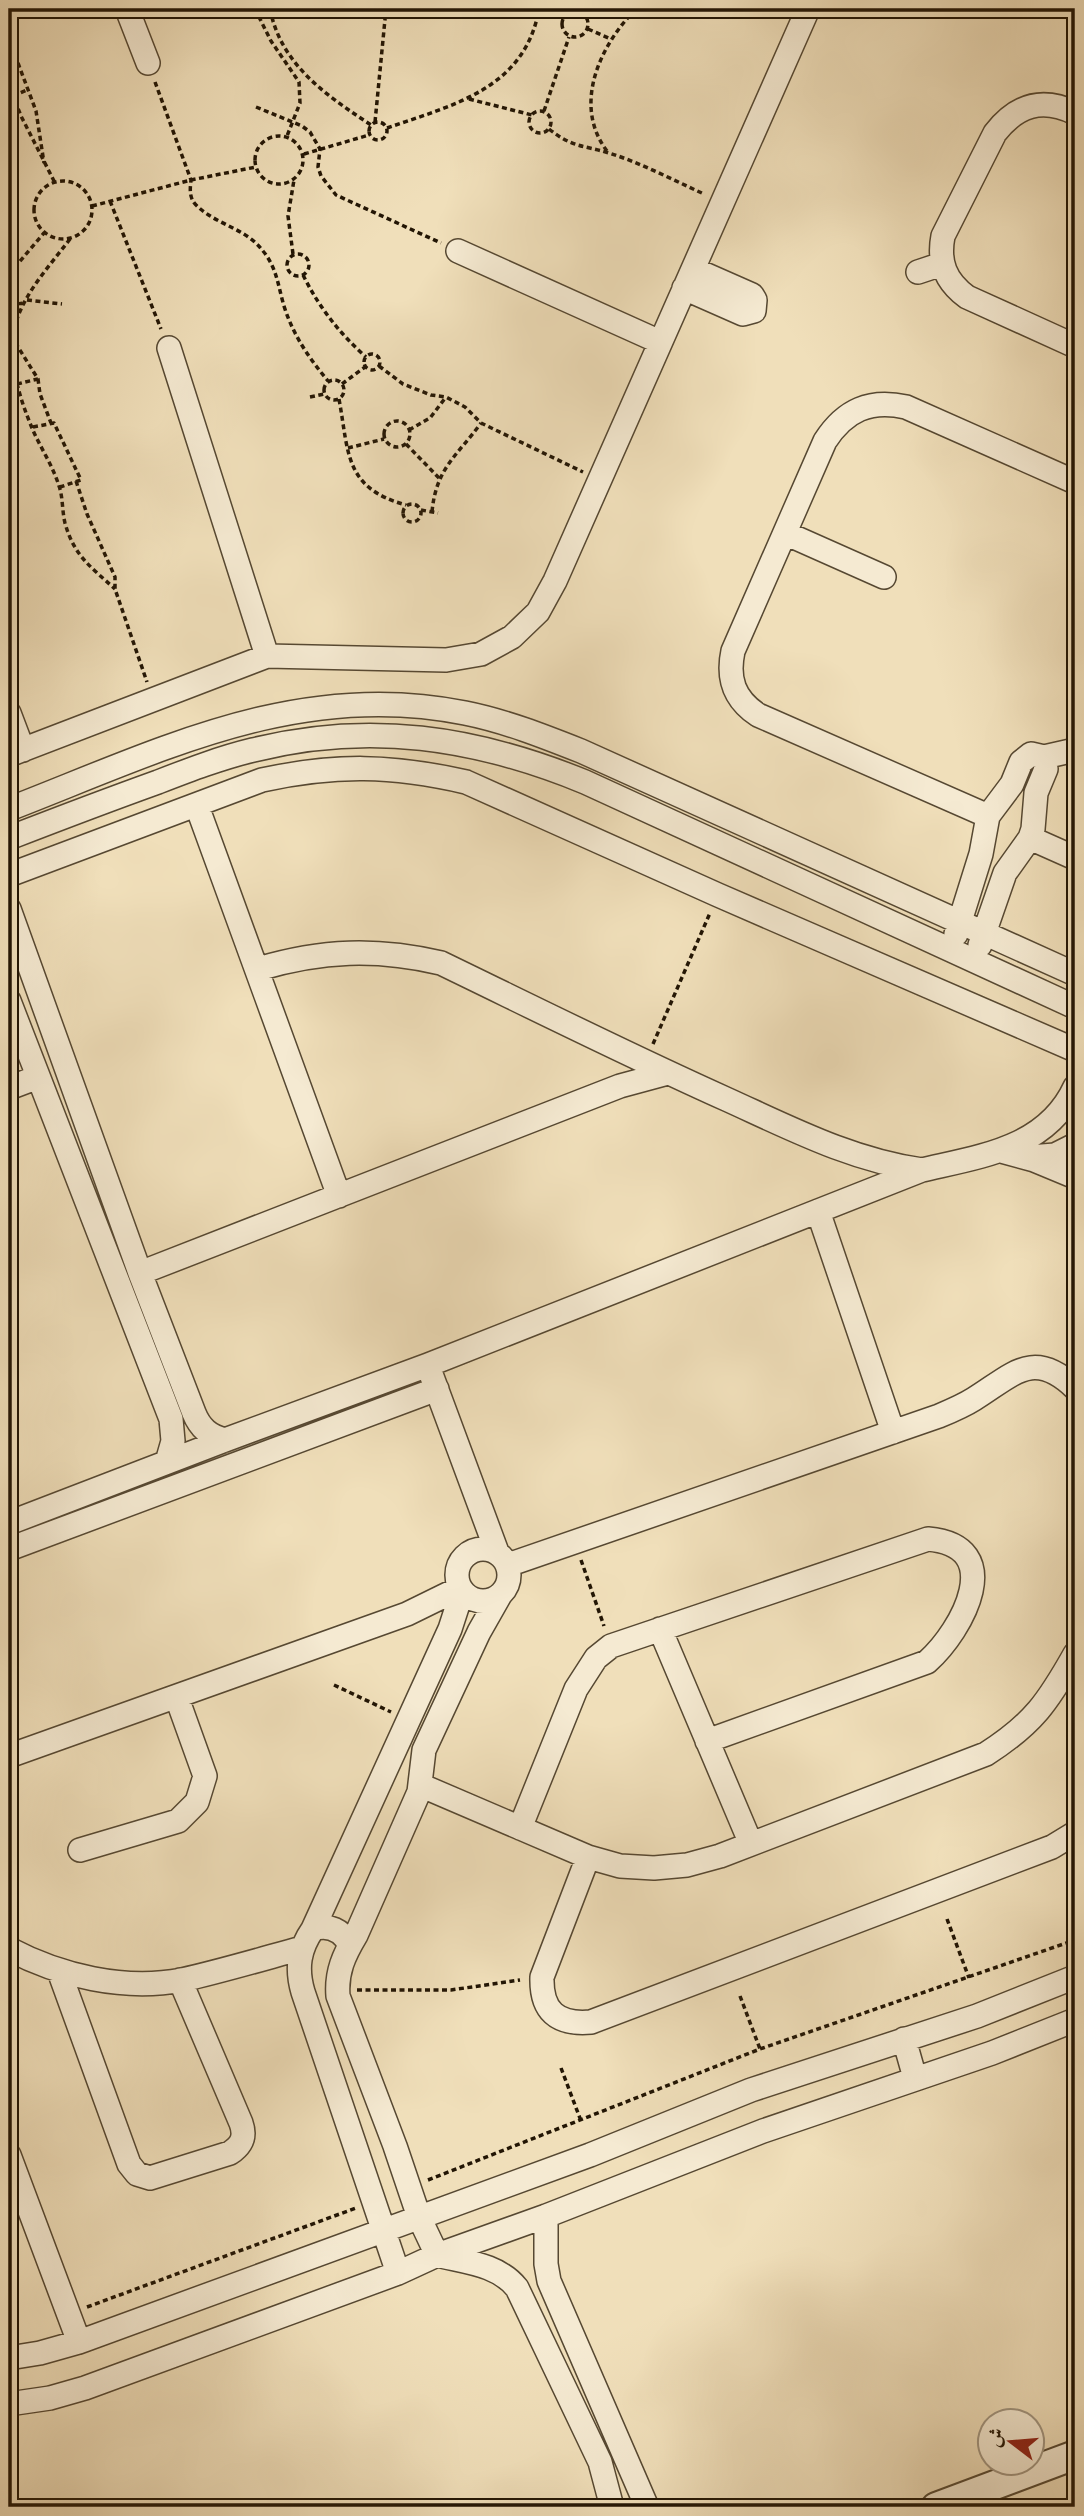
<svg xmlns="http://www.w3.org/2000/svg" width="1084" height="2516" font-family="'IM FELL English',Amiri,serif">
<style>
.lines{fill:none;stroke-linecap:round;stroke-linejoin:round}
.minor-casing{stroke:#564832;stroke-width:26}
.tertiary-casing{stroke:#564832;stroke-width:32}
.path{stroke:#221504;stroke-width:3.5;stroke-dasharray:5 3.5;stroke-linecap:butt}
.minor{stroke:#f5ead2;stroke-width:23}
.tertiary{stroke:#f5ead2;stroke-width:28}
</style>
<rect width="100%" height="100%" fill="#f0dfba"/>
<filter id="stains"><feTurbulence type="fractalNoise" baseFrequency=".00286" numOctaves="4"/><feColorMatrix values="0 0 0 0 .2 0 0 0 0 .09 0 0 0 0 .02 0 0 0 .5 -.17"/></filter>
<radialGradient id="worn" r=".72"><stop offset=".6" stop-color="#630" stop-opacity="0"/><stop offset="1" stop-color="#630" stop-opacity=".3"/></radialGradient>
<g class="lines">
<!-- minor casing -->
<g class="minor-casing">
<path id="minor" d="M127,9L148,63
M1075,113C1042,97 1017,105 995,133L943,236C938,262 945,281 967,297L1075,346
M458,251L660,342
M918,272L942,264
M684,288L743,314L754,311L755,300L752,295L693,269
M169,348L267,656
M785,533L884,577
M9,713L23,750
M9,755L267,656L446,660L481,654L512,637L538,612L555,581L808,9
M197,806L339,1196
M9,809C159,751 299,679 465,713C505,721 543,736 581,751L1075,974
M988,816L758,715C734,699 727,679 733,651L825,441C845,410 870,399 906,407L1075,482
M9,838C58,819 108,800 158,782C189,770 220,758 253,750C369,721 475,737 585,782L1075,1007
M1030,838L1075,858
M9,875L262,780C337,764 391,765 466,782L718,895L1075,1050
M9,909L140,1273L194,1413C200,1428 209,1436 225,1440
M956,934L981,854L988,816L1012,784L1021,762L1031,754L1044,757L1075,750
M980,945L1005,873L1030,838L1033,829L1036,793L1046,769L1044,757
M258,969C322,950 376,948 441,963C536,1009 630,1056 726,1099C790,1128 851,1160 922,1170
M9,1001L171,1419L173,1441L167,1462
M9,1088L38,1077
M1001,1151L1034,1160L1075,1177
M1030,1157L1055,1155L1075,1145
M818,1211L893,1432
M140,1273L620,1086L668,1073
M431,1374L497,1552
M9,1523L225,1440L428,1365L922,1170C982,1156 1047,1148 1075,1087
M457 1575a26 26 0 1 1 52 0a26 26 0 1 1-52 0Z
M9,1549L437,1389
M508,1565L939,1416C951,1411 963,1406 974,1399C1013,1375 1033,1348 1075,1388
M500,1595L479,1632L424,1750L419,1792L356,1935C344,1955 336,1972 338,1996L395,2146L419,2217L437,2255C465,2262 498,2264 517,2288L600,2462L612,2507
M660,1629L751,1844
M9,1756L407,1614L460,1588
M420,1785L588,1857L620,1866L654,1868L687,1865L720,1856L986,1754C1033,1724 1048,1702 1075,1654
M520,1828L576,1689L596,1658L611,1646L928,1539C1008,1546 963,1630 927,1662L707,1741
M80,1850L178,1821L197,1802L205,1776L177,1698
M588,1857L542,1977C541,2011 557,2025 591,2022L1052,1847L1075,1833
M313,1929C329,1924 342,1930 350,1945
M9,1949C60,1976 124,1991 182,1980C222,1971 262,1959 302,1948
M59,1971L129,2164L137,2174L150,2178L230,2153C242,2145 246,2137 241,2123L180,1980
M904,2039L915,2078
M9,2155L79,2342
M546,2216V2264L549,2281L647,2507
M398,2273L303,1992C296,1968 299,1949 313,1929L450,1629L462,1592
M9,2358L40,2353L79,2342L590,2155L751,2090L977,2016L1075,1977
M9,2404L50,2398L85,2388L398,2273L437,2255L546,2216L763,2131L992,2053L1075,2020"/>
</g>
<!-- tertiary casing -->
<g class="tertiary-casing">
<path id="tertiary" d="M936,2507L1075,2455"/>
</g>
<!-- path -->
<path class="path" d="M255,9L271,41L299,82L300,103L287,136
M270,9C281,65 326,95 371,125
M553,9L564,16
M562 24a13 13 0 1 1 26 0a13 13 0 1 1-26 0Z
M588,29L611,39
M9,39L36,111L44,163
M155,82L191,180C190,189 189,198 196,205C216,225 246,228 263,251C277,268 278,286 284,306C293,335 309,358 328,381
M9,85L21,116L54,181
M13,96L27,90
M469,99L532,115
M256,107L302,126L310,132L320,149L318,167L321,176L336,195L441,243
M544,111L569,37
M529 122a11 11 0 1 1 22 0a11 11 0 1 1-22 0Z
M369 131a9 9 0 1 1 18 0a9 9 0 1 1-18 0Z
M375,122L386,9
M387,128C453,105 525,89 539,9
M549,129C573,148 583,145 609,153C641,163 673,180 704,194
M255 160a24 24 0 1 1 48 0a24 24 0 1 1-48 0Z
M607,151C572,105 600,45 636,9
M304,154L369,135
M34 210a29 29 0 1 1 58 0a29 29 0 1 1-58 0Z
M110,201L161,329
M92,206L191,180L256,167
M70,239C51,264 27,290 17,319C5,353 19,397 32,428C40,447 53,466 59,486C63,497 62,511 65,523C74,556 91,567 115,589
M287 265a11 11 0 1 1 22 0a11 11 0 1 1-22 0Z
M293,254L288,216L294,180
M9,274L44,233
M303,275C319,307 339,333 366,357
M27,300L62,304
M9,305L24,303
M9,338L13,339L38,379L40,394L51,423
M364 362a8 8 0 1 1 16 0a8 8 0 1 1-16 0Z
M379,366L403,384L431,395L446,397L465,407L481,423L583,472
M324 390a10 10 0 1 1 20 0a10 10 0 1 1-20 0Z
M17,384L38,379
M342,384L365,367
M310,397L324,394
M339,399C349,453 344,488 406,505
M384 434a13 13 0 1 1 26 0a13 13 0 1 1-26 0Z
M33,427L54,423L81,480L60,487
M409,430L430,418L446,397
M406,444L439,478
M348,448L384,439
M76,481L87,514L115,577V589L147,682
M403 513a9 9 0 1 1 18 0a9 9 0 1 1-18 0Z
M421,510L438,513
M432,512C436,468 457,456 481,423
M653,1044L710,913
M581,1560L604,1626
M334,1685L391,1712
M947,1919L969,1978
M357,1990H451L520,1980
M740,1996L760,2049
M561,2068L581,2121
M428,2180L760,2049L1075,1940
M87,2307L356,2208"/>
<!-- minor -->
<use href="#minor" class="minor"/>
<!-- tertiary -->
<use href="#tertiary" class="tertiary"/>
</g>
<!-- margin -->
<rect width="1084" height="2516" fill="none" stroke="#f0dfba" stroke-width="35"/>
<rect x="10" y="10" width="1063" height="2495" fill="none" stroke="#221504" stroke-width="3.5"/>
<rect x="18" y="18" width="1049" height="2481" fill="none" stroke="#221504" stroke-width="2"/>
<!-- north arrow -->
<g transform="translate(1011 2442) rotate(286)"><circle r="33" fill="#f5ead2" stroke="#a19580" stroke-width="2"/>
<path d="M0-5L12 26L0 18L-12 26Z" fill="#8f2418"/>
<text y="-10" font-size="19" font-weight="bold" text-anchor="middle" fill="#221504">ش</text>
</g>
<rect width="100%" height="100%" filter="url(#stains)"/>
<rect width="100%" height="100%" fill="url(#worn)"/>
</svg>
